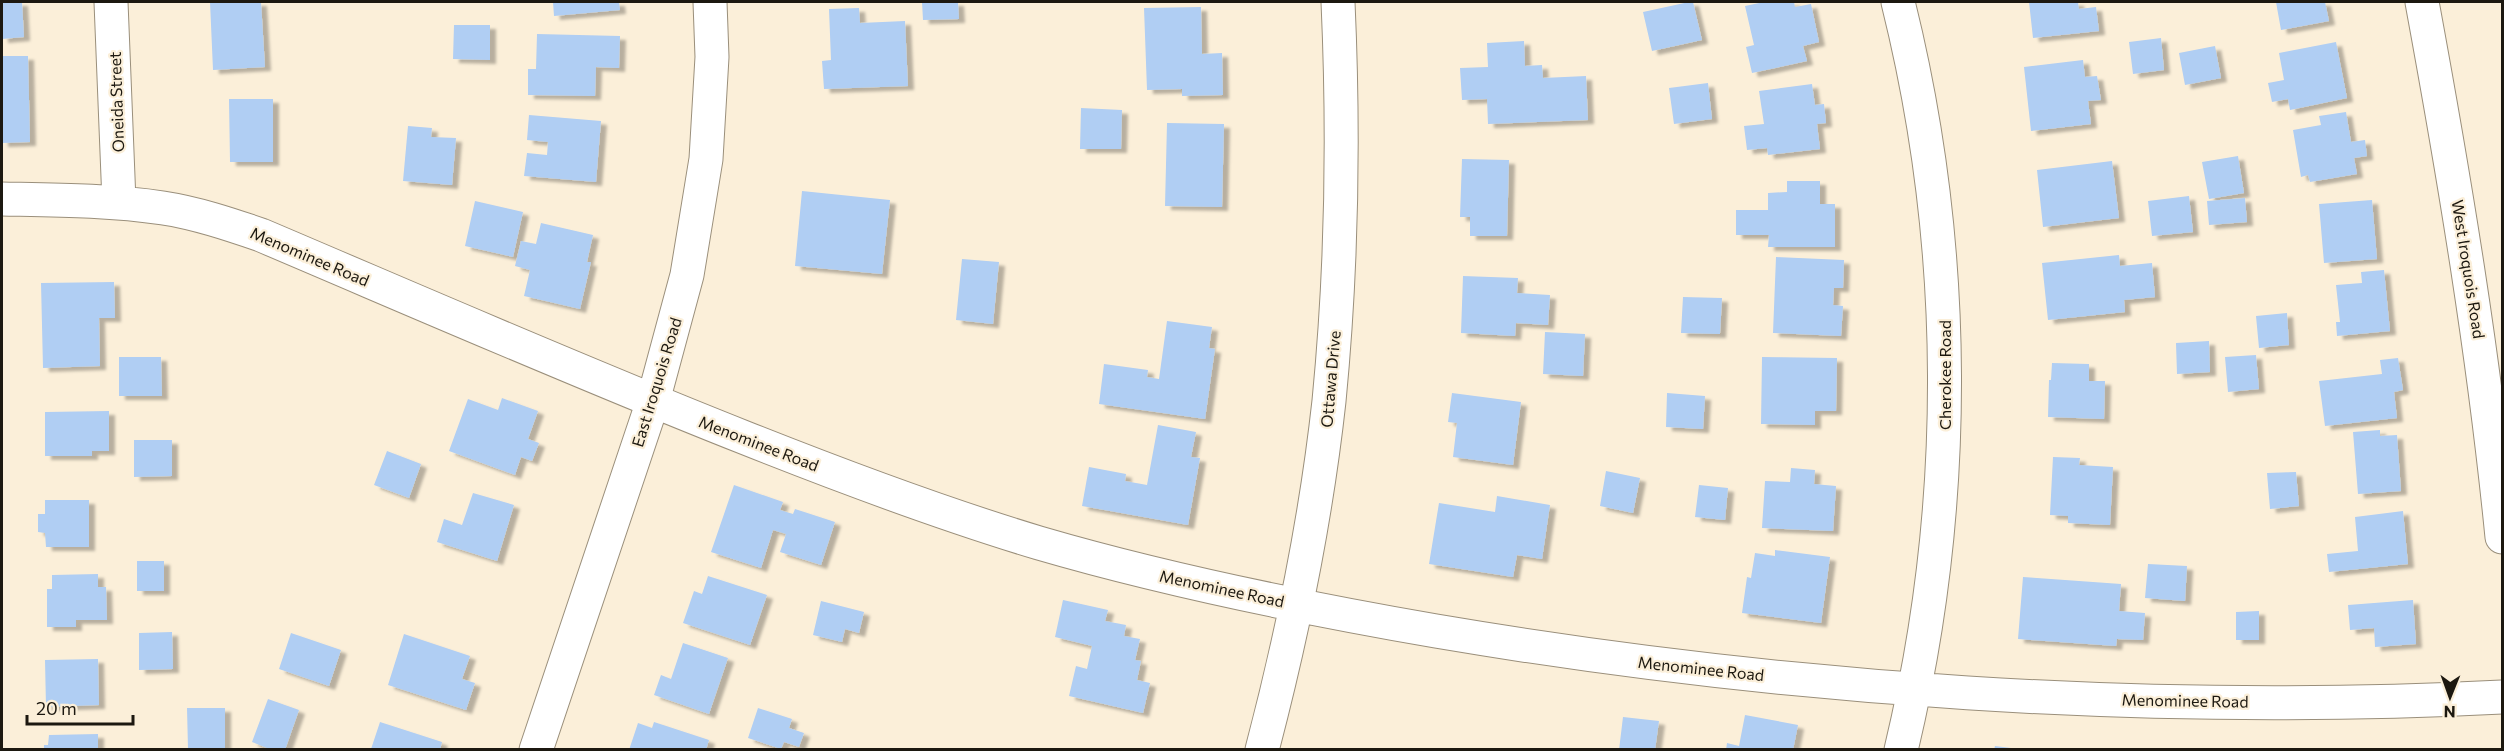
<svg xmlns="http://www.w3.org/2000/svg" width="2504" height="751" font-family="Commissioner,sans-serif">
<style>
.building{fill:#b0cef3;filter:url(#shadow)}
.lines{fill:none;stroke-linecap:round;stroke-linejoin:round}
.minor-casing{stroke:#9a8f7b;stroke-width:35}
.minor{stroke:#fff;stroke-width:33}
.labels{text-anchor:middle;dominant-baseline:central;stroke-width:4.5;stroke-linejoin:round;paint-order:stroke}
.street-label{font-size:16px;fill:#1c1810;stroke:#fbefd9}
</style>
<defs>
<filter id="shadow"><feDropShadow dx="6" dy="4" stdDeviation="1.5" flood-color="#0004"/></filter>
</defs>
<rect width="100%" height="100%" fill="#fbefd9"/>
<!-- building -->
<path class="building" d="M2,2H22L24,37L2,39Z
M210,2H261L265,67L213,70Z
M553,2H619L620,10L554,16Z
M922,2H958L959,19L923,20Z
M1689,2H1693L1702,40L1652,51L1643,12Z
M1764,2H1794L1795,7L1811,4L1819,42L1803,46L1807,61L1752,73L1746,47L1754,45L1745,6Z
M2029,2H2078L2079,9L2096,7L2099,31L2033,38Z
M2276,2H2325L2329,21L2281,30Z
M1201,7L1202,54L1222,53L1223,95L1182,96V89L1147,90L1144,8Z
M859,8L860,23L905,21L908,86L824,89L822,61L831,60L829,9Z
M454,25H490V60L453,59Z
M537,34L620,36L619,68L596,67L595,96L528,95V69H536Z
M2161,38L2164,70L2133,74L2129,42Z
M1524,41L1525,66L1542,65L1543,78L1586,76L1588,120L1488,124L1487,99L1462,100L1460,68L1488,67L1487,43Z
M2336,42L2347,98L2290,110L2288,99L2272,102L2268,83L2284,80L2279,53Z
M2215,46L2221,78L2185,85L2179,53Z
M2,56H28L30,142L2,143Z
M2083,60L2085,77L2097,76L2101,100L2088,101L2091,124L2031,131L2024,67Z
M1708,83L1712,119L1674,124L1669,88Z
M1812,84L1815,105L1824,104L1826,123L1817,124L1820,149L1768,155L1767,148L1747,150L1744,126L1764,124L1759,91Z
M229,99H273V162H230Z
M1081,108L1122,110L1121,149H1080Z
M2346,112L2351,142L2365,140L2367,156L2354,158L2357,174L2310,182L2308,175L2301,177L2293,130L2321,125L2319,116Z
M529,115L601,121L596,182L524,176L527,153L547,155L548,142L527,140Z
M1167,123L1224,124L1222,207L1165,206Z
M408,126L432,128L431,137L456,138L452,185L403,181Z
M2238,156L2244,193L2209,199L2202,162Z
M1462,159L1509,160L1507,236H1470V217H1460Z
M2112,161L2119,218L2043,227L2037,170Z
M1787,181H1820V204H1835V247H1768L1769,235H1736V210H1768V193L1787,192Z
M802,191L890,200L882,274L795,266Z
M2189,196L2193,232L2152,236L2148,201Z
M2245,198L2247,222L2209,225L2207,201Z
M2372,200L2377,259L2324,263L2319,204Z
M475,201L523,212L513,257L465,246Z
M541,223L593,235L587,262H591L580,309L524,296L530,270L515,266L521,241L536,244Z
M2119,255L2120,266L2152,263L2155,297L2124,300L2125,312L2048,320L2042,263Z
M1776,257L1844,260L1843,288H1834L1833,305L1843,306L1841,336L1773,333Z
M962,259L999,262L993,324L956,320Z
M2384,270L2390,331L2337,336L2336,322H2340L2336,285L2362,283L2361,272Z
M1463,276L1518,278L1517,293L1550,295L1548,325L1516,323L1515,336L1461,333Z
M114,282L115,318H99L100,366L43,368L41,283Z
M1683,297L1722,298L1720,334L1681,333Z
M2287,313L2289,345L2259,348L2256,316Z
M1167,321L1212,327L1209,348L1215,349L1205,419L1099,404L1104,364L1148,370L1147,377L1159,379Z
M1545,332L1585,334L1583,376L1543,374Z
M2209,341L2210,372L2177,374L2176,343Z
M2256,355L2259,389L2228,392L2225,357Z
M119,357H161L162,396H119Z
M1762,357L1837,358L1836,411H1815V425L1761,424Z
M2398,358L2403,390L2394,392L2397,418L2325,426L2319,381L2382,374L2380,360Z
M2052,363L2089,364V381H2105L2104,419L2048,417L2049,380H2051Z
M1452,393L1521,402L1513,465L1453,457L1457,423L1448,422Z
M1667,393L1705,396L1703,429L1666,427Z
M502,398L538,411L528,439L539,443L532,461L521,457L515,475L449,451L468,399L498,410Z
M109,411V451H92V456H45V412Z
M1158,425L1196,432L1191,457L1200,458L1188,525L1082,506L1089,467L1126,474L1125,481L1147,485Z
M2380,430V436L2397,435L2401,491L2358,494L2353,432Z
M134,440H172V476L134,477Z
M387,451L421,464L409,498L374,485Z
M2053,457L2080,458L2079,465L2113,467L2110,525L2068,523V516L2050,515Z
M1791,468L1815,470L1814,484L1836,486L1833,531L1762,528L1765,481L1790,482Z
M1606,471L1640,478L1633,513L1600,506Z
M2296,472L2299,506L2270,509L2267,473Z
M734,485L783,502L780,510L793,514L795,509L835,522L821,565L780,552L786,534L773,530L761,568L711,552Z
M1699,485L1728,488L1725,520L1695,517Z
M473,493L514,505L497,561L437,542L444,519L462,525Z
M1497,496L1550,505L1542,559L1517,555L1513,577L1429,564L1439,503L1495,512Z
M45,500H89V547H46L45,533L38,532V514H45Z
M2403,511L2408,564L2329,572L2327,554L2358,551L2355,517Z
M1775,550L1830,557L1821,623L1742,613L1747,577L1751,578L1755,553L1775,556Z
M137,561H164V591H137Z
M2148,564L2187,566L2185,601L2145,598Z
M98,574V587H106L107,620H76V627H47V589H52V575Z
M708,576L767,595L750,645L683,623L694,591L702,594Z
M2023,577L2121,584L2119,611L2145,613L2143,640L2117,639L2116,646L2018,639Z
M1063,600L1108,610L1105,621L1126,625L1124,636L1140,639L1135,660L1141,661L1137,680L1150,683L1143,713L1069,696L1076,666L1087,669L1092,646L1055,637Z
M2413,600L2416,644L2375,647L2374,628L2350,630L2348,605Z
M821,601L864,612L859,633L845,629L842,642L813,635Z
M2259,611V640H2236V612Z
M172,632L173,669L139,670V633Z
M291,633L341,650L329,686L279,669Z
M404,634L470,656L462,679L475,683L466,710L388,685Z
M683,643L728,658L709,714L654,695L661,675L671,679Z
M98,659L99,705L46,707L45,660Z
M268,699L299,710L285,750H272L252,742Z
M187,708H225V748L188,749Z
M758,708L792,719L789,728L804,733L799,747L784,742L781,749L748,738Z
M1745,715L1798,725L1793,750H1726L1727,743L1739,746Z
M1623,717L1659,721L1655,750H1619Z
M380,722L442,742L440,750L371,749Z
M654,722L709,740L706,750H629L638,723L652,728Z
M98,734V750H44V745H48L49,735Z
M1995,746L2011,748V750H1994Z"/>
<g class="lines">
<!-- minor casing -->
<g class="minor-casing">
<path id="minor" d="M111,2L119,202
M1898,2C1959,247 1960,504 1901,750
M2422,2C2455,181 2484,356 2502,537
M2,199C55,200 109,200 163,208C196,213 229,224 261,235C421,303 581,373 743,437C841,476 939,513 1039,543C1169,581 1303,608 1436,631C1784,690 2150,715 2502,697
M536,750L653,401L687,275L706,159L712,57L710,2
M1262,750C1292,636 1316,519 1329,401C1342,268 1344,135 1338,2"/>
</g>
<!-- minor -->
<use href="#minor" class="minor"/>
</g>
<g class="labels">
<!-- street labels -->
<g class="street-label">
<text transform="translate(116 102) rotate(-92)">Oneida Street</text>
<text transform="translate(310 256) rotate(23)">Menominee Road</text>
<text transform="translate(2469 269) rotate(81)">West Iroquois Road</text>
<text transform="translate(1944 375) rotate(-90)">Cherokee Road</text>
<text transform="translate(1330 379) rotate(-85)">Ottawa Drive</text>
<text transform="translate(656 382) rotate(-73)">East Iroquois Road</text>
<text transform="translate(759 443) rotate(21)">Menominee Road</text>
<text transform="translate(1222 588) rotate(12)">Menominee Road</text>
<text transform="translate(1701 668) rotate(6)">Menominee Road</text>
<text transform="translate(2185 700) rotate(1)">Menominee Road</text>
</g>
</g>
<!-- border -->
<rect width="2504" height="751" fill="none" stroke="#1c1810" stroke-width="6"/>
<!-- north arrow -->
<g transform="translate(2450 697) rotate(181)" stroke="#fbefd9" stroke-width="4.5" paint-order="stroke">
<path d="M0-4.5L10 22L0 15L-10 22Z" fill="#1c1810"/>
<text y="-9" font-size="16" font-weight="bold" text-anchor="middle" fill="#1c1810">N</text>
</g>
<!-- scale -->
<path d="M27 715v9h106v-9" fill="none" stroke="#1c1810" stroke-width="3"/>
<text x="36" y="715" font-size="18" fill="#1c1810" stroke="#fbefd9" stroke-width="4.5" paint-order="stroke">20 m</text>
</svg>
